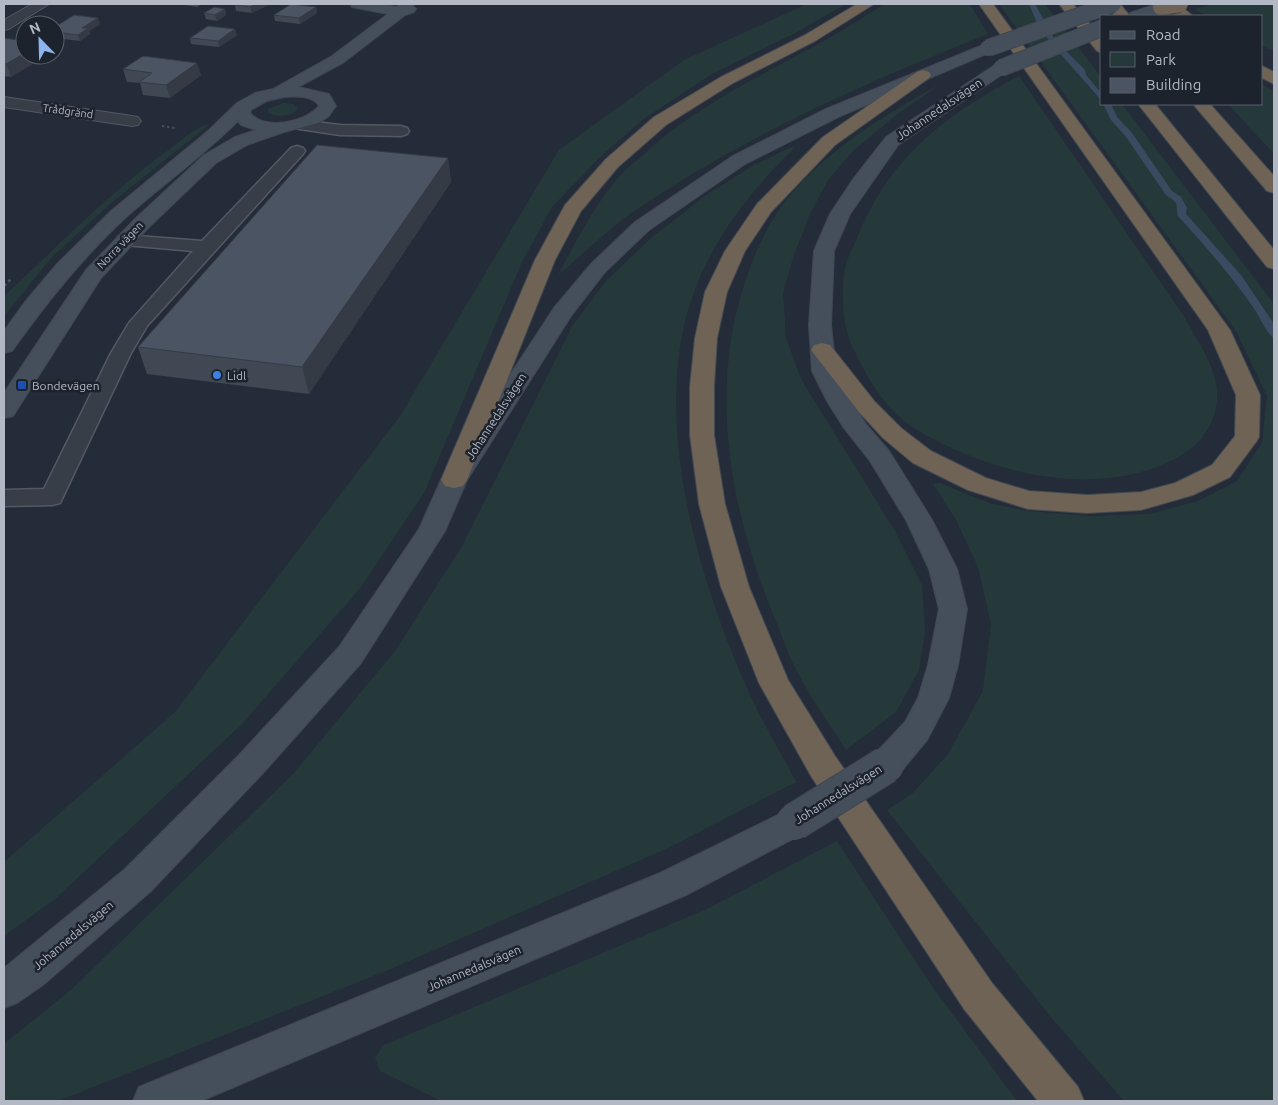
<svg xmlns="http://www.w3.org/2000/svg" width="1278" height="1105" font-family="Ubuntu,sans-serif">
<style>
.green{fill:#26393a}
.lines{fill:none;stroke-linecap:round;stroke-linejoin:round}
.stream{fill:#3a4a60;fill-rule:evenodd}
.lane-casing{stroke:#525963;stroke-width:3}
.street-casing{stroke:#525963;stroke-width:2}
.secondary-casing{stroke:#404752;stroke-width:2}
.highway-casing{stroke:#424953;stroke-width:2}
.path-far1{stroke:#435456;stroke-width:2;stroke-dasharray:2.5 2.5;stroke-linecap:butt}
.path{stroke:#435456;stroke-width:2.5;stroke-dasharray:3 3;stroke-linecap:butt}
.lane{fill:#373e48;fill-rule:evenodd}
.street{fill:#373e48;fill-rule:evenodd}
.secondary{fill:#454e5b;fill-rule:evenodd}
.highway{fill:#6e6354;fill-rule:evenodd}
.secondary-bridge-far1-casing{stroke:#404752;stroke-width:18;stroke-linecap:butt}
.secondary-bridge-casing{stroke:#404752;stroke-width:38;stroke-linecap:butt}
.highway-bridge-casing{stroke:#424953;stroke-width:18;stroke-linecap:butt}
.secondary-bridge-far1{stroke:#454e5b;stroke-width:16}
.secondary-bridge{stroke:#454e5b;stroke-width:36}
.highway-bridge{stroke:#6e6354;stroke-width:16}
.wall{fill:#404854}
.shaded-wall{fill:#343b45}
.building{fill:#4a5462;stroke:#343b45}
.shop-dot{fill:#3f7fe0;stroke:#1c232d;stroke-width:2}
.transit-dot{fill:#1a4fb4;stroke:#1c232d;stroke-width:2}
.labels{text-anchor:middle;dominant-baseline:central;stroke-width:5;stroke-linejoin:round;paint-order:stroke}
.far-street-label{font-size:11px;fill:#b2b9c5;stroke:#1c232d}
.street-label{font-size:12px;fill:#b2b9c5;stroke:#1c232d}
.poi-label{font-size:12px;fill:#b2b9c5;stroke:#1c232d;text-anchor:start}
</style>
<rect width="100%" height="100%" fill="#232c38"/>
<!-- green -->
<path class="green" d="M807,4H846L795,33L712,74L645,118L599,158L552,207L522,262L424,493L361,587L242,724L54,900L4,936V862L175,712L400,416L559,150L684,60Z
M884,4H970L988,34C864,83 740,138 630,214C605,232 582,255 558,275C576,242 593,207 618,178C625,169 635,162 643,155C714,89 806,58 884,4Z
M999,4H1045L1102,78V104H1122L1274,304V1101H1124L1050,1016L887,810L913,793L948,754L983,691L991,624L978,567L956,520L933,484L940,483L989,503L1026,511L1091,516L1149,514L1198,501L1237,481L1262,443L1267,396L1236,331Z
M1212,4H1274V51L1262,46V16H1206L1195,9Z
M1019,76L1185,318C1198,342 1220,372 1217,400C1214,430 1197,448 1171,461C1091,499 987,473 914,428C889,412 872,386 859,360C855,352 850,344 848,335C842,316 841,284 846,264C848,256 853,248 856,240C889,158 943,116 1019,76Z
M942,83L895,116L854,150L828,180L810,214L793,258L783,293L786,338L801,379L895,531L922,585L925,631L919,670L896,712L846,750C830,725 812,700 798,673C790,659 784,642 778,626C732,517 707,397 745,282C753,257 764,232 779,210C820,153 881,117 942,83Z
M1262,84L1274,92V154L1228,104H1262Z
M283,103L293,104L298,108C292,117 277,118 268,113V109Z
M210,124L110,204L52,257L4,316V296C58,246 111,191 171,148C183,139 195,127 210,124Z
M791,147L794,148C752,190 715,235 694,292C649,412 697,576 747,688C761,720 780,751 796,782L666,849L386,971L58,1101H4V1044L72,989L294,773L395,651L461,548L573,325L605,282L650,239L706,195L754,165Z
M837,841L931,985L1017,1101H441L380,1071L375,1058L384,1045L707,909Z"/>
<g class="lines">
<!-- stream -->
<path class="stream" d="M1029,4H1035L1055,40L1085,70L1086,75L1102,94V101L1050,42L1037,23Z
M1103,104H1111L1117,117L1132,133L1172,191L1181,197L1187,208L1186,214L1241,275L1274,324V338C1269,337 1259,316 1255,310C1232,276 1205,246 1178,216C1175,203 1181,205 1166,195L1126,137L1111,120Z"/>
<!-- lane casing -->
<g class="lane-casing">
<path id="lane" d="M299,120L340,125L401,126L407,128L409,131L407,134L401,136L340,135L293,128L291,125L293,122Z
M297,146L303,148L305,151L303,154L147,326L131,353L60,503L52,505L4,506V490L44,489L111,353L129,323L193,251L125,245L119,244L116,240L119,236L125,235L202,241L291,148Z"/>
</g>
<!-- street casing -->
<g class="street-casing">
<path id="street" d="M32,4H49L9,29L4,30V20Z
M4,97L132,116L138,117L141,121L138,125L132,126L4,107Z"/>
</g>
<!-- secondary casing -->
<g class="secondary-casing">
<path id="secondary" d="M350,4H379L397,7L399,4H414L413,6L416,9L414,12L405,15L344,62L298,87L329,94L336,106L328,117L318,123L284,132L247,145L216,163L149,227L101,278L13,416L4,418V393L86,270L135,219L204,155L235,137L256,130L241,125L238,121C203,156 162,185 125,218C82,258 46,303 12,351L4,353V331L25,302L57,264L111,211L208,131L237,103L255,93L273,89L332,56L388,14L352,7ZM284,97C295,96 313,95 319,106C306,122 265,131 250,113L251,110L267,101Z
M1157,4H1166L1168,7C1159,18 1140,17 1128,16L1130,13Z
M988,43L993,45L996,48L993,51L838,117L745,164L649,230L605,272L571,316L467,480L445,531L361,663L263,773L151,891L43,985L17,1003L4,1008V968L125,869L239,755L339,647L419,529L441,480L554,308L591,264L635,222L733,156L826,109Z
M1001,63L1007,65L1009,68L1007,71L898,145L850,214L834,251L831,325L836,371L865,423L889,451L932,520L957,569L967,609L958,665L949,698L927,740L898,775L886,778L874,775L870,765L874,755L905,722L918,698L928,665L939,609L929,569L906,520L870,461L844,428L827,401L812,371L809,325L814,251L830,214L854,178L886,137L995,65Z
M794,807L806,812L811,822L806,832L686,895L201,1101H133L139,1087L660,873Z"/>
</g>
<!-- highway casing -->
<g class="highway-casing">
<path id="highway" d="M857,4H874L815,41L733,83L666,125L618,167L581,211L555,260L467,480L463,486L454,488L445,486L441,480L535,260L565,205L606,159L654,117L721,77L805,35Z
M979,4H993L1230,330L1260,395L1259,437L1256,442L1230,477L1193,495L1141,510L1087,513L1028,509L968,490L913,463L883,438L859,412L811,350L814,345L822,343L830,345L875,402L901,428L931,451L986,478L1029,491L1087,495L1141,492L1175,483L1212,465L1235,436L1236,395L1208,330Z
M1059,4H1073L1102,38V53L1097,51Z
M1105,4H1120L1130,16H1115Z
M1162,4H1178L1193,16H1177Z
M1262,66L1274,72V84L1262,78Z
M923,70L929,72L931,75L929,78L835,145L771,212L745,251L727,292L717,338L714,386V435L725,504L749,587L788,680L835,756L992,983L1078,1087L1084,1101H1038L964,1009L811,776L759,683L721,587L699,504L690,435V386L695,338L705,292L725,251L757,204L823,137L917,72Z
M1138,104H1155L1274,250V269L1267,267Z
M1193,104H1210L1274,176V193L1267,191Z"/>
</g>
<!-- path-far1 -->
<path class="path-far1" d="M162,126L175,128"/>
<!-- path -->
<path class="path" d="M4,286L12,278"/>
<!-- lane -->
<use href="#lane" class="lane"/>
<!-- street -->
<use href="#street" class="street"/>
<!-- secondary -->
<use href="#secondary" class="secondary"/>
<!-- highway -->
<use href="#highway" class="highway"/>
<!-- secondary-bridge-far1 casing -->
<g class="secondary-bridge-far1-casing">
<path id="secondary-bridge-far1" d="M988,48L1113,4
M1001,68L1102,28"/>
</g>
<!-- secondary-bridge casing -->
<g class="secondary-bridge-casing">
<path id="secondary-bridge" d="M794,822L886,765"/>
</g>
<!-- highway-bridge casing -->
<g class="highway-bridge-casing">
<path id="highway-bridge" d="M1161,7L1180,4"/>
</g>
<!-- secondary-bridge-far1 -->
<use href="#secondary-bridge-far1" class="secondary-bridge-far1"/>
<!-- secondary-bridge -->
<use href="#secondary-bridge" class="secondary-bridge"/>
<!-- highway-bridge -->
<use href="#highway-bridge" class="highway-bridge"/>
</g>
<!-- wall -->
<path class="wall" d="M178,4H202L197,7Z
M237,4H270L252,13L236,11L235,5Z
M316,7L317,13L300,24L275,21L274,15Z
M225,9L226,15L217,21L206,19L204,13Z
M100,24L89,31L90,34L80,41L55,38V27Z
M237,35L219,47L191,44L190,38Z
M4,38L47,55L11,77L4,76Z
M123,69L201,75L170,98L143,95L140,83L127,82Z
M448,158L451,182L309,394L147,374L138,347Z"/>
<!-- shaded-wall -->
<path class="shaded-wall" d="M257,4H270L252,13L250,7Z
M316,7L317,13L300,24L299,18Z
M225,9L226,15L217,21L215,15Z
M98,18L100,24L89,31L90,34L80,41L78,35L82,28Z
M235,29L237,35L219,47L218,41Z
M25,53V55H47L11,77L6,64Z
M197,63L201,75L170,98L166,85Z
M448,158L451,182L309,394L302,367Z"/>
<!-- building -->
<path class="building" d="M237,4H257L250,7L235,5Z
M291,4L316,7L299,18L274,15Z
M214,7L225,9L215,15L204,13Z
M74,15L98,18L82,28H88L78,35L55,32V27Z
M208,26L235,29L218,41L190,38Z
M4,38L25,41V53L6,64H4Z
M143,56L197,63L166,85L139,82L152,73L123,69Z
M317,145L448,158L302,367L138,347Z"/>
<!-- markers -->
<circle class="shop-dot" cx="217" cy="375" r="5"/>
<rect class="transit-dot" x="17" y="380" width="10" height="10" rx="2.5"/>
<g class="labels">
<!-- far-street labels -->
<g class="far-street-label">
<text transform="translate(68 111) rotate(8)">Trådgränd</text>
<text transform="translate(120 245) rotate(-46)">Norra vägen</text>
</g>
<!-- street labels -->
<g class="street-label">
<text transform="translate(939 109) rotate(-34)">Johannedalsvägen</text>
<text transform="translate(496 416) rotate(-57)">Johannedalsvägen</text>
<text transform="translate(838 794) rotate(-32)">Johannedalsvägen</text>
<text transform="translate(73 935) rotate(-40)">Johannedalsvägen</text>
<text transform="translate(474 968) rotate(-23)">Johannedalsvägen</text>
</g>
<!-- poi labels -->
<g class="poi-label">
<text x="227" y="375">Lidl</text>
<text x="32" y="385">Bondevägen</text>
</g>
</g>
<!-- border -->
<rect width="1278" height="1105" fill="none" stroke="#b2b9c5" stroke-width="10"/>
<!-- legend -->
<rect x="1100" y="15" width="162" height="90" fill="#1c232d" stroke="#585f6a"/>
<rect x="1110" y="31" width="25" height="8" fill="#454e5b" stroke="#585f6a"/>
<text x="1146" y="40" font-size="15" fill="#b2b9c5">Road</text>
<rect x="1110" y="52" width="25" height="15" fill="#26393a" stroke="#585f6a"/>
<text x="1146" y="65" font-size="15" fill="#b2b9c5">Park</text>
<rect x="1110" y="78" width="25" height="15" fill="#4a5462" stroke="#585f6a"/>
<text x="1146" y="90" font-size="15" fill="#b2b9c5">Building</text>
<!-- north arrow -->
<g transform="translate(40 40) rotate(337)"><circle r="24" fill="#1c232d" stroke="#585f6a"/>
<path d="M0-4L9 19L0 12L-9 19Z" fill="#8cb4ef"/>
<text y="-8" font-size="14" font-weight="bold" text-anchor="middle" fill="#b2b9c5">N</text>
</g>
</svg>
